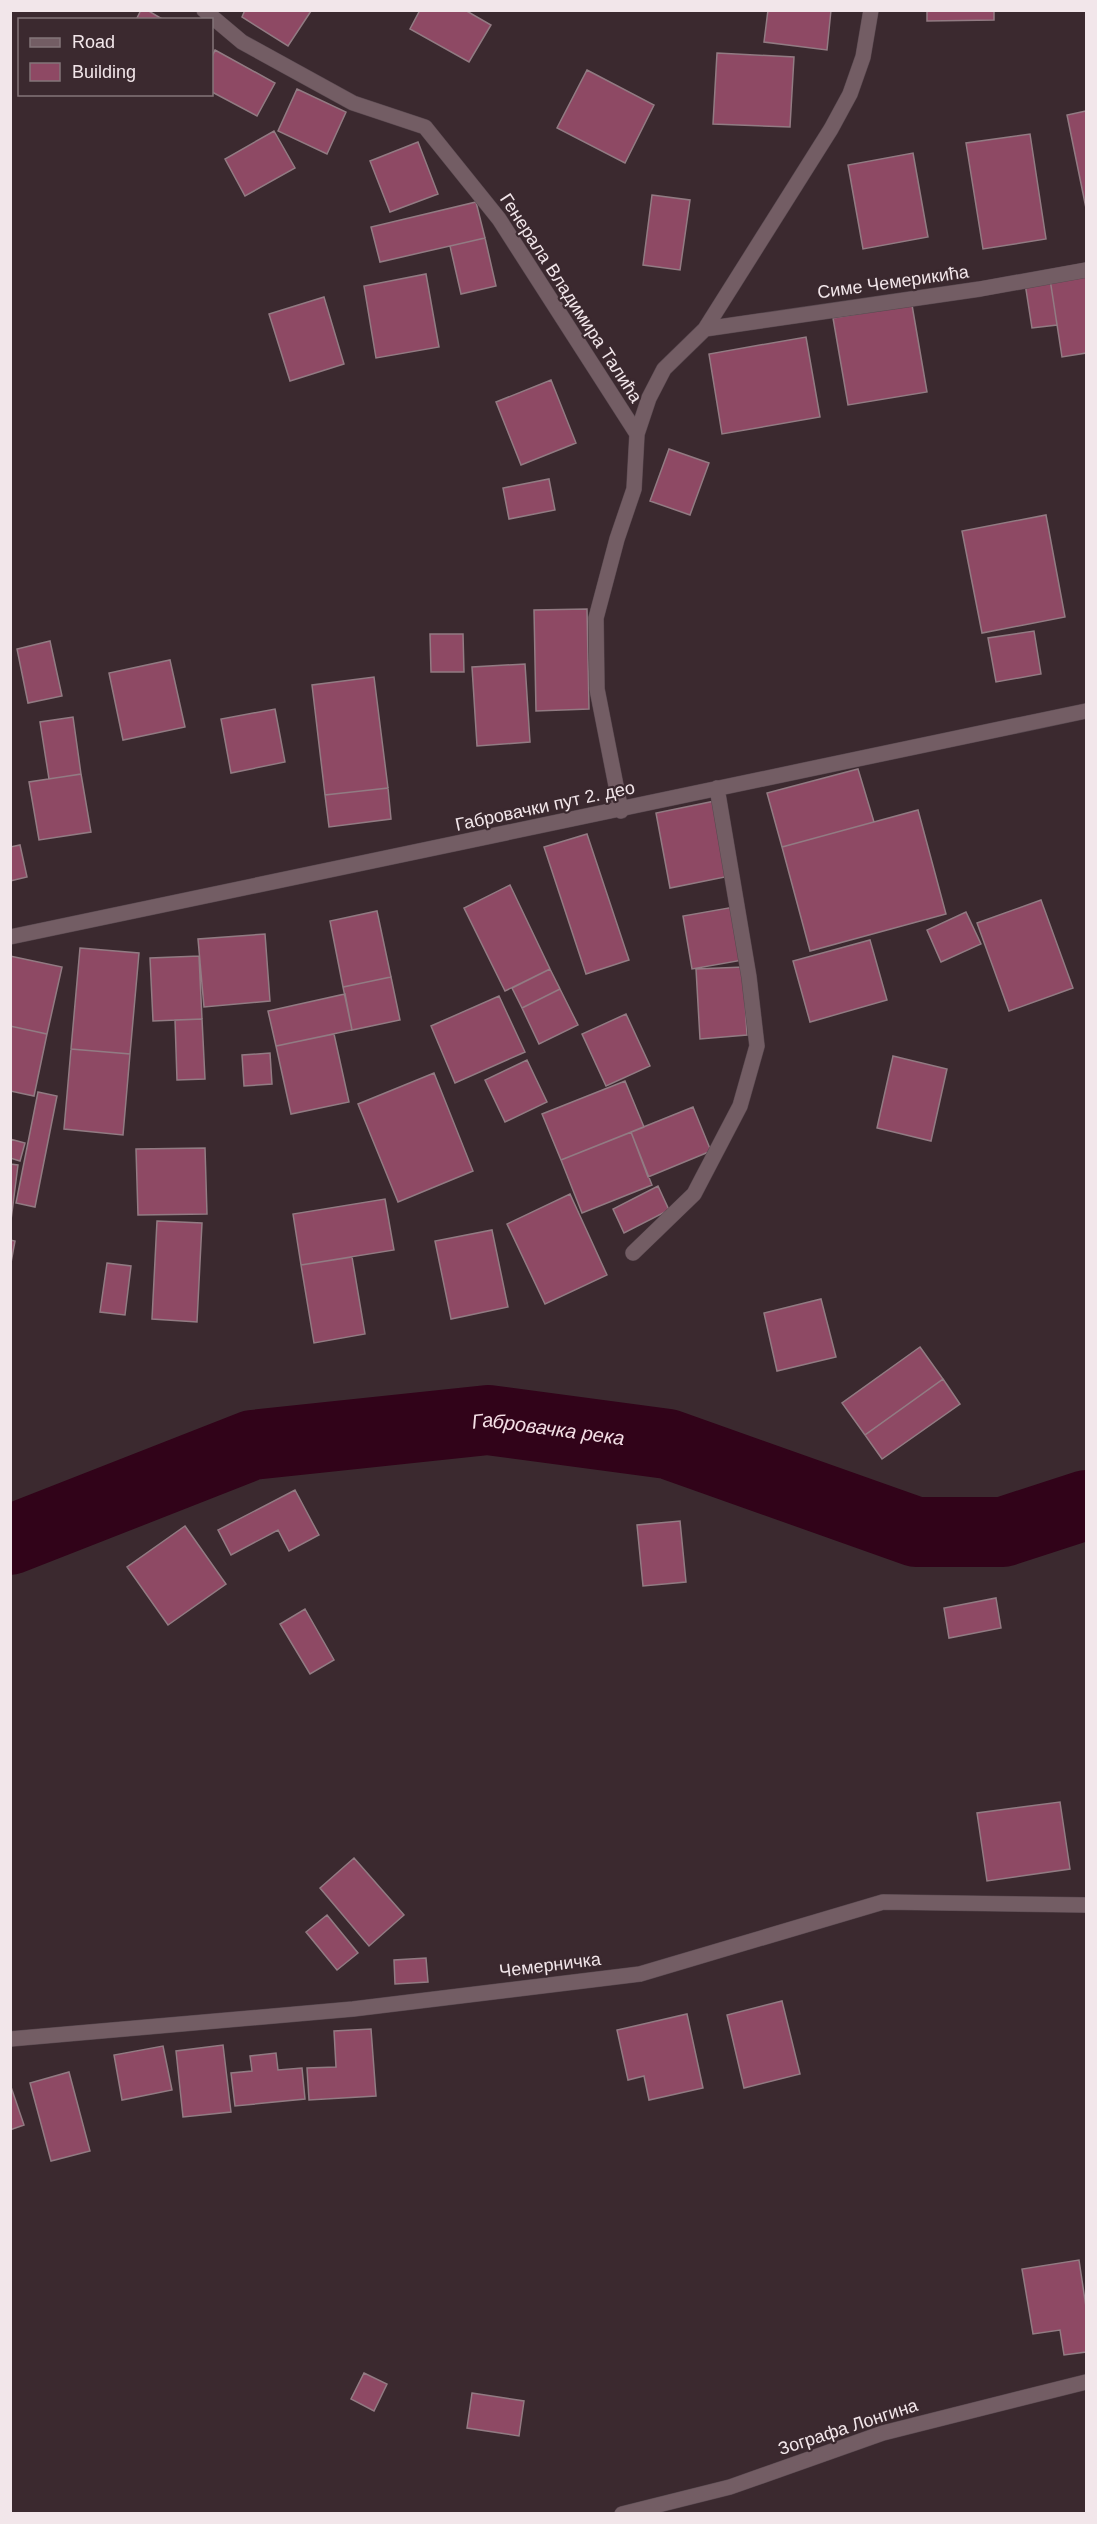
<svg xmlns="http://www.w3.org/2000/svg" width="1097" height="2524" font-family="Arial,sans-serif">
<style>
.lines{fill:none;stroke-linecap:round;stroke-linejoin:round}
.river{stroke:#310319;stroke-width:70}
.building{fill:#8e4964;stroke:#927b83;stroke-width:1.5}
.minor-casing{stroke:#58484f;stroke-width:16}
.minor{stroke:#735d64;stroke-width:15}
.labels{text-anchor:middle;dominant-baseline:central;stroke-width:4.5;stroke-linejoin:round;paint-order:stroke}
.street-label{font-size:18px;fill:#f2e6ea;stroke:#3b292f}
.water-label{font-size:20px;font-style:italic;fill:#f3dee5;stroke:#3b292f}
</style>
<rect width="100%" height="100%" fill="#3b292f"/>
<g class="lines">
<!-- river -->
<path class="river" id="s1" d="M10,1540L252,1445L488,1420L668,1444L916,1532H1003L1086,1505"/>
</g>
<!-- building -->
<path class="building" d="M141,10H147L164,20H136Z
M245,10H310L311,11L288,46L242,17Z
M420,10H465L491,25L469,62L410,29Z
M768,10H831L827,50L764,42Z
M927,10H994V20L927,21Z
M215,50L275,83L257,116L212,92V57Z
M717,53L794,57L790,127L713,124Z
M587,70L654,105L625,163L557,128Z
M297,89L346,112L327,154L278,131Z
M1086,111V208L1067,115Z
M274,131L295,168L245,196L225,159Z
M1030,134L1046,239L983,249L966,143Z
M418,142L438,194L390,212L370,161Z
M913,153L928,237L863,249L848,165Z
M652,195L690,200L680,270L643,265Z
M476,202L485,238L380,262L371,227Z
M485,238L496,286L461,294L450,246Z
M1086,273V353L1062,357L1050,279Z
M426,274L439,347L376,358L364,286Z
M1050,279L1057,325L1032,328L1025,283Z
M324,297L344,364L290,381L269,314Z
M912,305L927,392L848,405L833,318Z
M806,337L820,417L722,434L709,354Z
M551,380L576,443L521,465L496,402Z
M669,449L709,463L690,515L650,501Z
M549,479L555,510L509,519L503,488Z
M1046,515L1065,617L982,633L962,531Z
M587,609L589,709L536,711L534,610Z
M1034,631L1041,674L996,682L988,638Z
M430,634H463L464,672H431Z
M50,641L62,696L28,703L17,649Z
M170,660L185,727L123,740L109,673Z
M525,664L530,742L477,746L472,667Z
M374,677L388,788L325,795L312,685Z
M275,709L285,762L231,773L221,719Z
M73,717L81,774L49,779L40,722Z
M858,769L874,822L782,847L767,793Z
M81,774L91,832L39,840L29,782Z
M388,788L391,819L329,827L325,795Z
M715,801L730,876L670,888L656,813Z
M918,810L946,914L810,951L782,847Z
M587,834L629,960L586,974L544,847Z
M20,845L27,877L10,881V847Z
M510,885L550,969L505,991L464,908Z
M1041,900L1073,988L1009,1011L977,923Z
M734,907L743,960L692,969L683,916Z
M377,911L391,977L343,987L330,921Z
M966,912L981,944L941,962L927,930Z
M265,934L270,1001L204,1007L198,939Z
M870,940L887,1000L810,1022L793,961Z
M80,948L139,953L130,1054L71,1049Z
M10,956L62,967L47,1034L10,1026Z
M199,956L202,1019L153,1021L150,958Z
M743,967L747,1035L700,1039L696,969Z
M550,969L560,989L522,1008L512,988Z
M391,977L400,1020L352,1030L343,987Z
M560,989L578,1025L539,1044L522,1008Z
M345,994L352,1030L276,1046L268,1011Z
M499,996L525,1052L455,1083L431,1026Z
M626,1014L650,1066L606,1086L582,1034Z
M202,1019L205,1079L177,1080L175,1020Z
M10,1026L47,1034L34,1096L10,1091Z
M334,1034L349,1102L291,1114L276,1046Z
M71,1049L130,1054L123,1135L64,1129Z
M270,1053L272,1084L244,1086L242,1055Z
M893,1056L947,1069L931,1141L877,1128Z
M527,1060L547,1102L505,1122L485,1080Z
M434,1073L473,1171L398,1202L358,1104Z
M625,1081L644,1127L561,1160L542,1114Z
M38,1092L57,1096L35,1207L16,1203Z
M693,1107L711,1151L648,1177L631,1132Z
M631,1132L652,1185L582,1213L561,1160Z
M10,1139L25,1143L20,1161L10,1158Z
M205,1148L207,1214L138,1215L136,1149Z
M10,1164L18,1165L11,1220H10Z
M658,1186L669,1210L624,1233L613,1209Z
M570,1194L607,1275L545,1304L507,1224Z
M385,1199L394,1250L301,1265L293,1214Z
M157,1221L202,1223L197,1322L152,1319Z
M492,1230L508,1307L451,1319L435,1241Z
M10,1240L15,1241L10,1268Z
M352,1257L365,1334L314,1343L301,1265Z
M107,1263L131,1266L125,1315L100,1312Z
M821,1299L836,1357L777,1371L764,1313Z
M920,1347L943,1379L865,1435L842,1403Z
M943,1379L960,1404L882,1459L865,1435Z
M295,1490L319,1535L289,1551L278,1530L231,1555L218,1530Z
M680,1521L686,1582L643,1586L637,1525Z
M185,1526L226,1584L168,1625L127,1567Z
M996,1598L1001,1628L949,1638L944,1608Z
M305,1609L334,1660L310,1674L280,1624Z
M1060,1802L1070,1869L987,1881L977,1813Z
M354,1858L404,1915L369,1946L320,1888Z
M327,1915L358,1953L337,1970L306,1932Z
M426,1958L428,1982L395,1984L394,1960Z
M782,2001L800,2074L744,2088L727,2015Z
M687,2014L703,2088L649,2100L644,2076L628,2080L617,2030Z
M371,2029L376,2096L309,2100L307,2068L336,2067L334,2031Z
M223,2045L231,2112L183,2117L176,2051Z
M163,2046L172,2090L122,2100L114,2055Z
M276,2053L278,2070L302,2068L305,2099L235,2106L231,2073L252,2071L250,2056Z
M69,2072L90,2151L51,2161L30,2083Z
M10,2084L24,2125L10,2130Z
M1079,2260L1086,2307V2352L1064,2355L1060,2330L1033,2334L1022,2269Z
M364,2373L387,2384L374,2411L351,2399Z
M472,2393L524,2401L519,2436L467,2428Z"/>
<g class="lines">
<!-- minor casing -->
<g class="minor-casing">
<path id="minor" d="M204,10L242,42L353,103L425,127L499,219L637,434
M705,329L980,289L1086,270
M621,811L597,689L596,618L617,539L634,489L637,434L649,398L664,369L705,329L831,129L850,94L863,57L871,10
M10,937L1086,711
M633,1253L694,1194L740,1106L757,1046L749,977L717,788
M10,2039L353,2009L640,1974L883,1902L1086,1905
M622,2514L730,2487L883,2433L1086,2382"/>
</g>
<!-- minor -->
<use href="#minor" class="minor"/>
</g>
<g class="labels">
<!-- street labels -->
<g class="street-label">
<text transform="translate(893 282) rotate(-8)">Симе Чемерикића</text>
<text transform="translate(571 298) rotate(57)">Генерала Владимира Талића</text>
<text transform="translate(545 806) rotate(-12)">Габровачки пут 2. део</text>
<text transform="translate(550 1965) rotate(-7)">Чемерничка</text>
<text transform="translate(848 2427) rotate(-18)">Зографа Лонгина</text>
</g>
<!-- water labels -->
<g class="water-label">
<text stroke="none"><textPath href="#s1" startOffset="558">Габровачка река</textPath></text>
</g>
</g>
<!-- border -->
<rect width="1097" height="2524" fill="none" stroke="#f2e6ea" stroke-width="24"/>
<!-- legend -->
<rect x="18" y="18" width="195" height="78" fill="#3b292f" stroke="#84757a" stroke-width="1.5"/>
<rect x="30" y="38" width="30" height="9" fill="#735d64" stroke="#84757a" stroke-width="1.5"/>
<text x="72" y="48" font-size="18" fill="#f2e6ea">Road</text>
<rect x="30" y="63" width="30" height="18" fill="#8e4964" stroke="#84757a" stroke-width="1.5"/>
<text x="72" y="78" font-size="18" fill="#f2e6ea">Building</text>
</svg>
